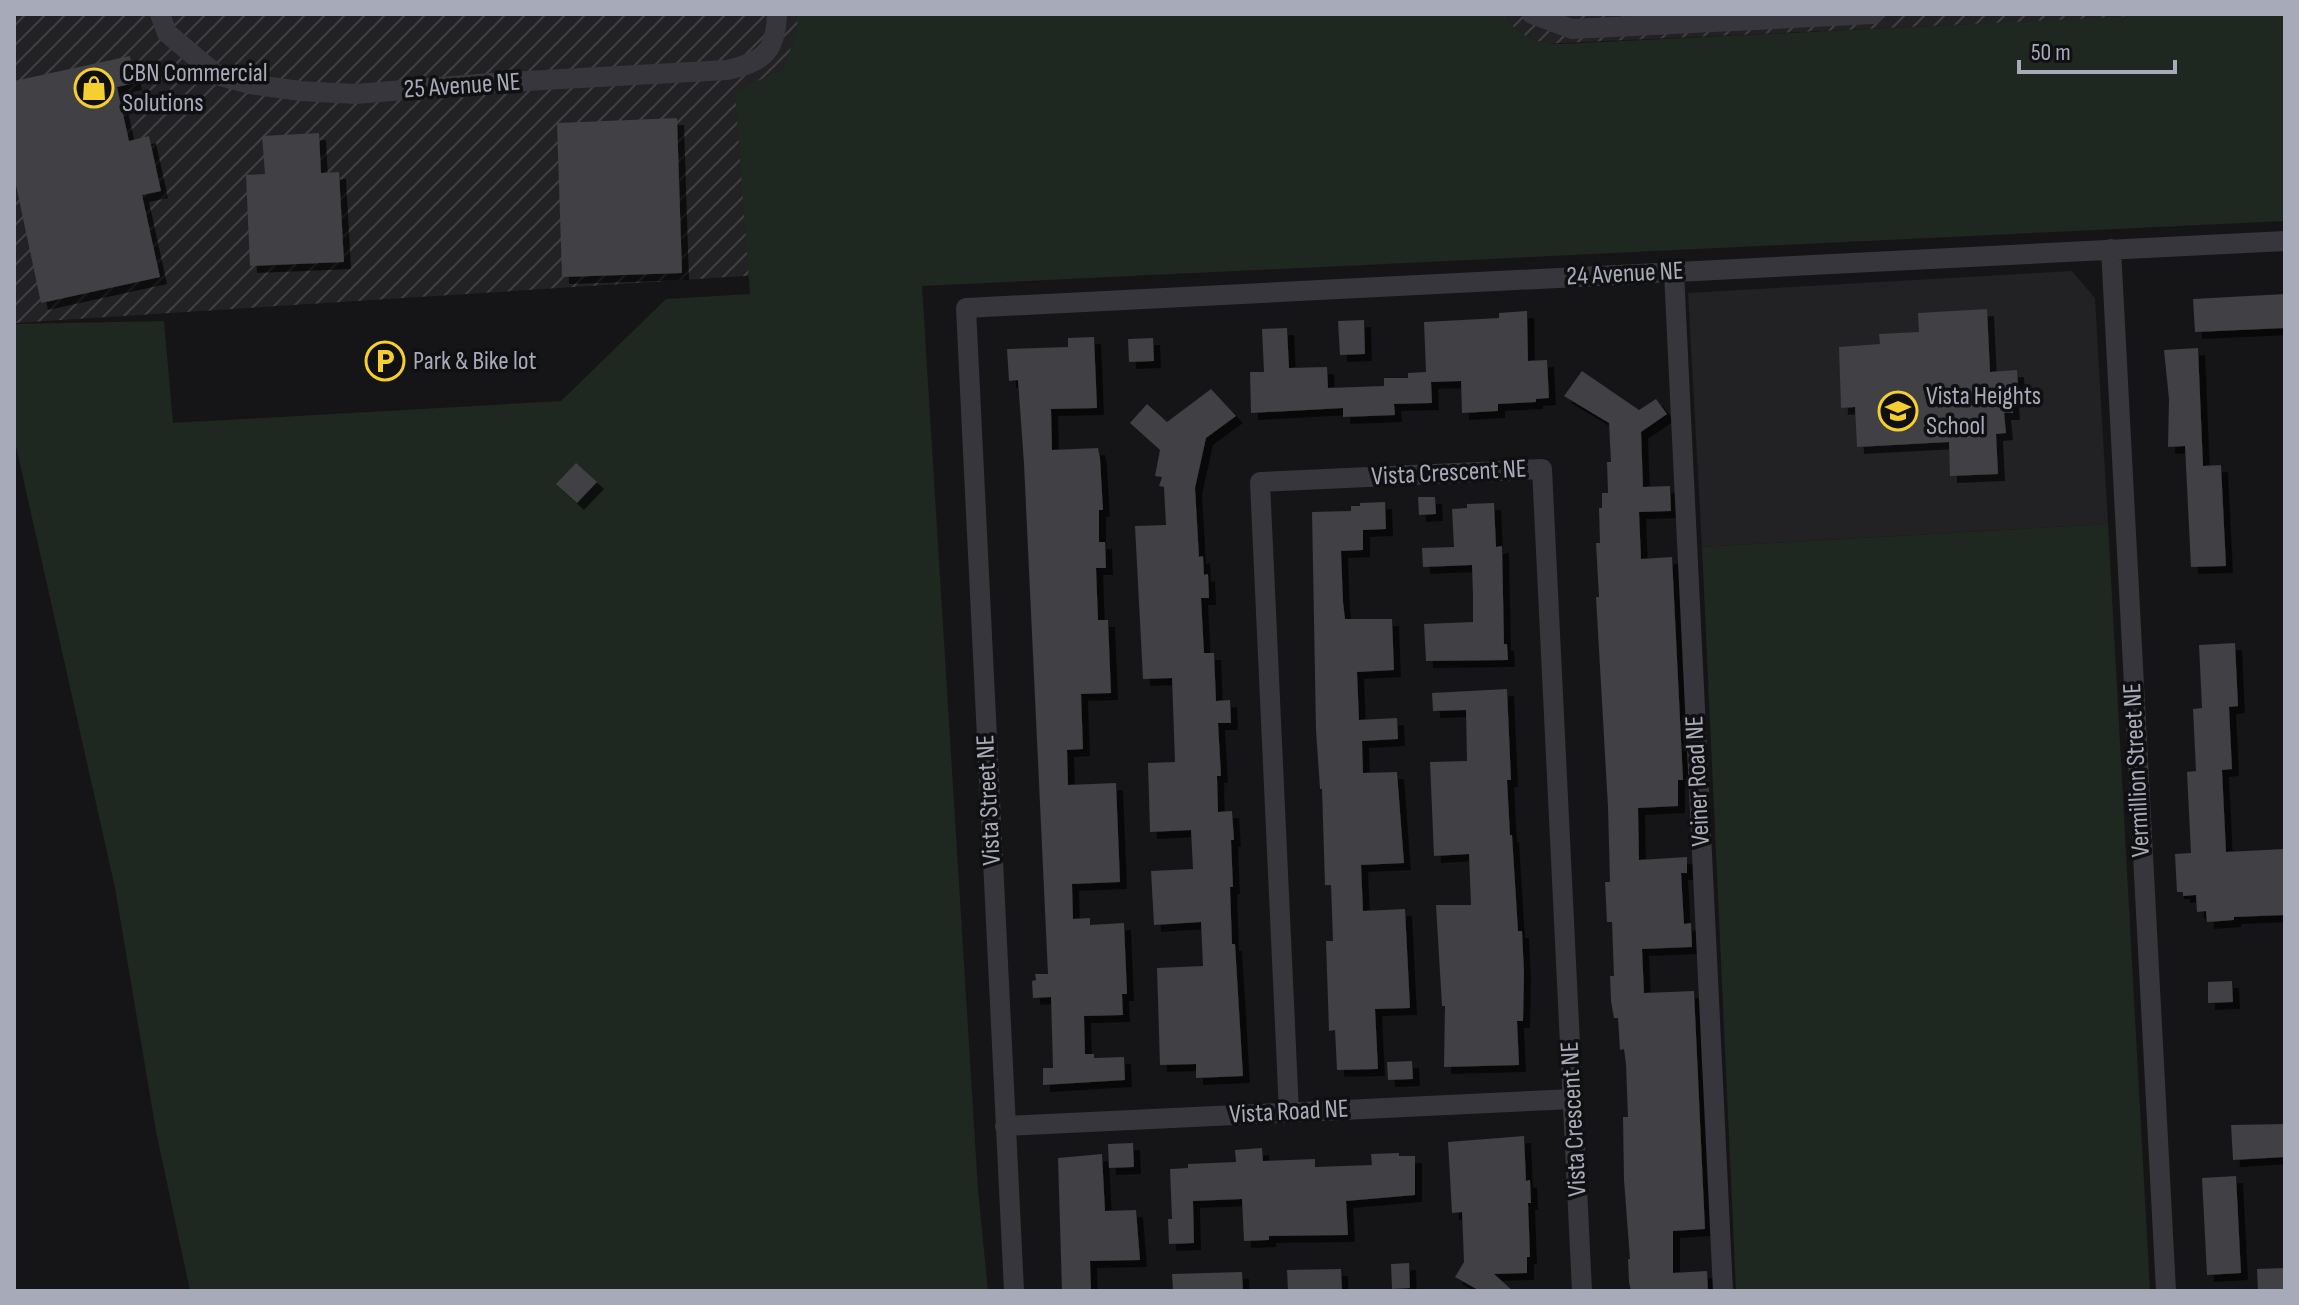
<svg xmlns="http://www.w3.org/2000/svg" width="2299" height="1305" font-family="'Sofia Sans Condensed',sans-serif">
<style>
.built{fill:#222124}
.industrial{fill:url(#industrial-furrows)}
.park{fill:#1f2721}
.building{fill:#403f44;filter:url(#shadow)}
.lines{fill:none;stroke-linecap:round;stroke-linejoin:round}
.minor{stroke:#36363c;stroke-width:20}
.labels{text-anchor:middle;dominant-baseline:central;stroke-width:7;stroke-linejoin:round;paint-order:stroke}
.poi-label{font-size:26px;fill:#a7aab8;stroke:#101012;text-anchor:start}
.street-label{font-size:26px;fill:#a7aab8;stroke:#101012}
</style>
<defs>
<pattern id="industrial-furrows" width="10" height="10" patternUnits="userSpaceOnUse" patternTransform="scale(2)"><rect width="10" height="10" fill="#222124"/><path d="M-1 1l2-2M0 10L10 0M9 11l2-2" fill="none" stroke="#3f3f42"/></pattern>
<filter id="shadow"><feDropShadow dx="7" dy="7" stdDeviation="0" flood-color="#0009"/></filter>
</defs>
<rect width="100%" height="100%" fill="#151517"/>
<!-- built -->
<path class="built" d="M2072,271L2095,298L2108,524L1702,547L1688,293Z"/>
<!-- industrial -->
<path class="industrial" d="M14,14H812L824,271L14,323Z
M1497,14H2191L1498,46Z"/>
<!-- park -->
<path class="park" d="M797,14H1503C1517,35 1536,44 1561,44L2176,14H2285V221L922,286L978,1190L988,1291H190L156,1131L115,888L14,437V324L164,321L173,423L561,401L666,299L750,294L735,92L783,69L798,29Z
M2108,524L2150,1291H1736L1702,547Z"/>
<!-- building -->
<path class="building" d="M130,56L135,83L117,87L129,141L149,136L161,191L142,195L160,277L41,303L14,176V81Z
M677,118L682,273L562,277L557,123Z
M319,133L321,173L339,172L344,262L250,266L246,175L265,174L262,136Z
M2285,294V328L2195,332L2193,299Z
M1987,309L1990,372L2017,370L2019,399H2012L2013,413H2004L2006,433L1996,434L1998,474L1950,476L1949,442L1857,447L1855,407L1841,408L1839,347L1880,344L1879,334L1919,332L1918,313Z
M1527,311L1528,361L1547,360L1549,398L1536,399V402L1498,404V411L1462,413L1461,381L1431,382L1432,403L1394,404L1395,415L1343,417V408L1251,413L1250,372H1264L1262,329L1287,328L1289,368L1327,367L1328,388L1384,386V378H1408V373L1426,372L1424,322L1499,318V313Z
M1364,320L1365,354L1340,355L1338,321Z
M1094,337L1097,408L1051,409L1052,450L1098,448L1100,458L1103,510H1099V542H1105L1106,568H1096L1098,620H1108L1111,693L1081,694L1083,749L1067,750L1068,785L1116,783L1120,882L1072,884L1073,919L1090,918V925L1124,923L1127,994H1122L1123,1015L1084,1016L1085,1054H1094V1058L1124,1057L1125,1080L1043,1085V1068H1053L1051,997L1033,998L1032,981L1036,980L1035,974H1048L1024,464L1018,380L1009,381L1007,349L1068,347V338Z
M1153,338L1154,361L1129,362L1128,339Z
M2198,348L2203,466L2221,465L2226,566L2191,567L2185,446L2168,447L2169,399L2164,350Z
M1582,371L1639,410L1656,399L1667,414L1641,432L1643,487L1670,486L1671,511L1639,512L1641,559L1672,557L1683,780H1678V806L1638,808L1639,860L1687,857V873H1681L1684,924L1691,923L1692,947L1642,949L1644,993L1694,991L1705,1229L1673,1231V1273L1707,1271L1708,1291H1631L1629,1282L1628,1259H1630L1624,1180L1623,1117H1628L1626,1064L1624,1049L1620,1050L1618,1018H1614L1611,1001L1610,976H1614L1612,922H1607L1605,882H1610L1608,807L1596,597H1599L1596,543H1600L1599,508H1602V493H1608L1607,462H1611L1609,423L1564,396Z
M1211,389L1236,416L1206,438L1195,488L1199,557L1203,556L1204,575L1208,574L1209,598H1201L1204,653H1214L1216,701L1230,700L1231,723H1218L1221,776H1217L1218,812L1232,811L1234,840H1231L1233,887H1230L1232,944H1235L1243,1076L1196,1078V1064L1160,1065L1157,968L1203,966L1201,922L1154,925L1151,871L1193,869L1191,830L1150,832L1148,763L1175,762L1172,678L1143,679L1135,526L1166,525L1164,487L1159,486L1162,477L1155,476L1160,450L1130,423L1147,404L1167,422Z
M576,463L597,482L577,503L556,484Z
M1418,497H1435L1436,514L1419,515Z
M1385,502L1386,529L1363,530V550L1341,551L1343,602L1345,619H1392L1394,670L1357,672L1359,720L1397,718L1398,739L1362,741L1363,773L1397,772L1404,863L1361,865L1363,911L1405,909L1410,1008L1375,1009L1378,1069L1337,1070L1335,1030L1329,1031L1326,941H1333L1331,885H1325L1322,789H1320L1316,730L1312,512L1351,511V506H1360V503Z
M1494,503L1496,547L1502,546L1504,644H1507L1508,660L1426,661L1424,624L1473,622V596L1472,565L1423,567L1422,548L1454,547L1452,509L1467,508V504Z
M2235,643L2238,706L2229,707L2232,769L2222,770L2226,852L2285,849V915L2234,917V920L2207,922L2206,911L2197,912L2196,895L2183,896V892H2177L2175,854L2191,853L2187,772L2196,771L2193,709L2202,708L2199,645Z
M1507,689L1511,780H1507L1510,835H1512L1518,931H1522L1524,973L1523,1021H1517L1519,1065L1444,1067L1445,1006H1442L1436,905H1471L1469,854L1434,856L1430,762L1467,761L1466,710L1433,711L1432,693Z
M2232,981L2233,1002L2208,1003V982Z
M1412,1061L1413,1079L1388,1080L1387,1062Z
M2285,1124V1157L2233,1160L2231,1125Z
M1524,1136L1526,1181L1530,1180L1531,1203H1528L1530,1257H1527V1273L1494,1274L1513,1291H1480L1455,1277L1464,1262L1462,1212L1452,1213L1448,1142Z
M1133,1143L1134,1167L1109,1168L1108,1144Z
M1262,1148L1263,1161L1315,1159V1167L1372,1165L1371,1154L1399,1153V1156H1415V1195L1346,1201L1348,1235L1269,1236V1240L1244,1241L1242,1199L1193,1201L1194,1243L1169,1244L1168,1219H1172L1170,1169L1188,1168V1164L1236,1162L1235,1150Z
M1102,1154L1105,1211L1136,1210L1140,1260L1090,1261L1091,1291H1062L1058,1158Z
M2236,1176L2241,1273L2207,1275L2202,1178Z
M1409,1263L1410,1288L1392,1289L1391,1264Z
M2285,1268V1291H2258L2257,1269Z
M1341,1269L1342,1291H1288L1287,1270Z
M1242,1272L1243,1291H1173L1172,1274Z"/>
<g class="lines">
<!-- minor -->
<path class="minor" d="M160,14L167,33L217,75L250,84L300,91L355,94L490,83L727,70C763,62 776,52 777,14
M1532,14L1572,29L1873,14
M2111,249L2166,1291
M1674,272L1723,1291
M1289,1112L1260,482L1542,469L1582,1291
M1005,1126L1573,1099
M1014,1291L966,308L2285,241"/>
</g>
<!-- icons -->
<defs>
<g id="shop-ring" transform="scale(2)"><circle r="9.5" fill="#101012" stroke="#f5ce2f" stroke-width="1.5"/><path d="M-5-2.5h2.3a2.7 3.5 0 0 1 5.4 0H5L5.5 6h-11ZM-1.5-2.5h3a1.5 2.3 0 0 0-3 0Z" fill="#f5ce2f"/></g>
<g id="parking-ring" transform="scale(2)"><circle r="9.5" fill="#101012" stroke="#f5ce2f" stroke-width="1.5"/><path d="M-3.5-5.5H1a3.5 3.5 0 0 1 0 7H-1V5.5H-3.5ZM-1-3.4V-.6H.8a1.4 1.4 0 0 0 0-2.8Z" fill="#f5ce2f"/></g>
<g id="school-ring" transform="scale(2)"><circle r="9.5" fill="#101012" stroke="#f5ce2f" stroke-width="1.5"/><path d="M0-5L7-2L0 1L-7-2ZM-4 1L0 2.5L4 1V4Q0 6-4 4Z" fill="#f5ce2f"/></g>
</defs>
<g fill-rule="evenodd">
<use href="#shop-ring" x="94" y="88"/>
<use href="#parking-ring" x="385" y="361"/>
<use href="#school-ring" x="1898" y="411"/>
</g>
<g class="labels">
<!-- poi labels -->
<g class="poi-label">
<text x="122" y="73">CBN Commercial<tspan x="122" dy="30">Solutions</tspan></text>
<text x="413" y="361">Park &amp; Bike lot</text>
<text x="1926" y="396">Vista Heights<tspan x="1926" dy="30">School</tspan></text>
</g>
<!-- street labels -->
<g class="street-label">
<text transform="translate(462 86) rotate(-4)">25 Avenue NE</text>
<text transform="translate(1625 274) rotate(-3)">24 Avenue NE</text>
<text transform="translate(1449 473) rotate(-3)">Vista Crescent NE</text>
<text transform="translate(2137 770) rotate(-93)">Vermillion Street NE</text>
<text transform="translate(1698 781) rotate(-93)">Veiner Road NE</text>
<text transform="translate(989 800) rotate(-93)">Vista Street NE</text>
<text transform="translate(1289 1112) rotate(-3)">Vista Road NE</text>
<text transform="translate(1574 1119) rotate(-93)">Vista Crescent NE</text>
</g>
</g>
<!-- border -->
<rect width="2299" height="1305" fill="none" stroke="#a7aab8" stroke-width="32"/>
<!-- scale -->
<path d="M2019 60v12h156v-12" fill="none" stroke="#a7aab8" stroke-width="4"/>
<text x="2031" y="60" font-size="24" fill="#a7aab8" stroke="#101012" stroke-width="6" paint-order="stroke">50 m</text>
</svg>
